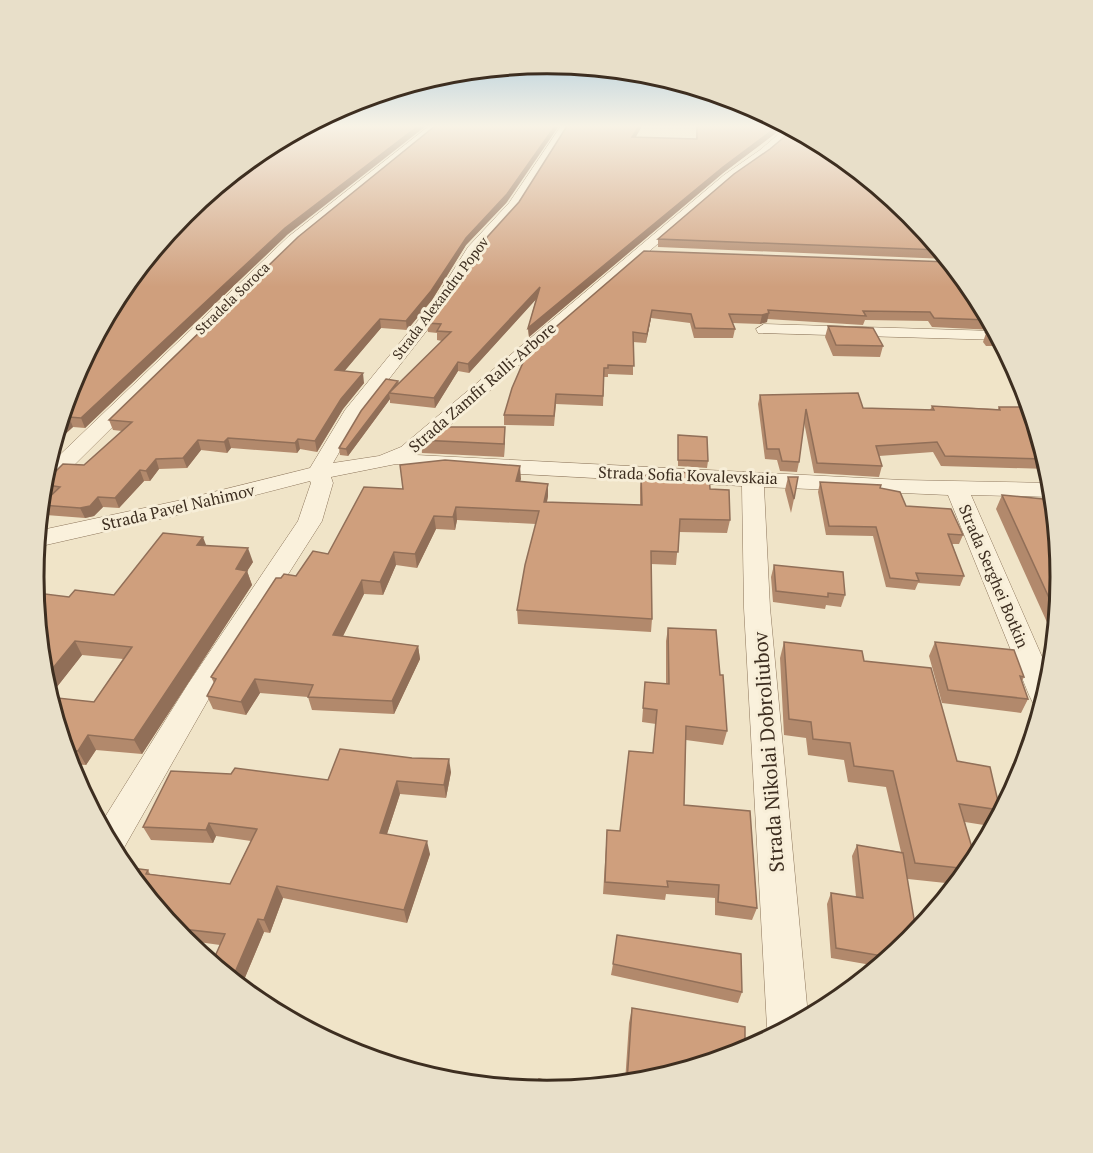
<svg xmlns="http://www.w3.org/2000/svg" width="1093" height="1153" font-family="'PT Serif',serif">
<style>
.lines{fill:none;stroke-linecap:round;stroke-linejoin:round}
.minor-casing{stroke:#8d765c;stroke-width:1}
.minor{fill:#faf1dc;fill-rule:evenodd}
.wall{fill:#b2896c;fill-rule:evenodd}
.shaded-wall{fill:#916f58}
.building{fill:#cf9f7d;stroke:#916f58;stroke-width:1.5}
.labels{text-anchor:middle;dominant-baseline:central;stroke-width:6;stroke-linejoin:round;paint-order:stroke}
.far-street-label{font-size:14px;fill:#3d2e20;stroke:#f7eed8}
.street-label{font-size:16px;fill:#3d2e20;stroke:#f7eed8}
.near-street-label{font-size:20px;fill:#3d2e20;stroke:#f7eed8}
.rim{fill:none;stroke:#3d2e20;stroke-width:3}
</style>
<rect width="100%" height="100%" fill="#f0e4c8"/>
<g class="lines">
<!-- minor casing -->
<g class="minor-casing">
<path id="minor" d="M429,126H439L298,243L50,489L41,491L45,469L288,237Z
M561,126H570L517,208L479,252L446,306L360,416L333,463L379,456L401,447L724,175L760,150L788,126L795,130L768,154L732,179L416,455L902,480L1051,483L1052,497L971,495L1050,675L1041,706L1033,703L1029,695L948,495L764,487L770,608L808,1016L771,1036L767,1027L744,608L742,486L427,469L396,464L331,477L333,483L322,521L208,700L121,853L116,855L100,825L188,684L298,521L311,483L310,481L178,515L37,547V531L177,501L310,468L345,410L434,301L468,247L509,203Z
M764,324L995,331L1000,340L758,333L756,329Z"/>
</g>
<!-- minor -->
<use href="#minor" class="minor"/>
</g>
<!-- wall -->
<path class="wall" d="M696,126H785L723,173L529,337L528,328L536,299L469,373L458,371L435,408L390,403V399L348,456L340,455L339,448L398,381L399,383L442,341L437,340V333L428,332L427,323L447,299L519,202L635,138L696,139Z
M770,149L910,214L947,259L658,247V239Z
M507,202L466,245L432,300L407,330L381,328L344,371L364,383L343,409L317,452L300,449L297,453L231,448L227,453L201,450L187,468L159,469L150,481H144L119,508L103,507L94,516L85,518L46,515L41,505L51,495L41,494L42,484L47,480L84,465L122,431L113,430L109,420Z
M287,235L85,428L73,427L52,446L72,380Z
M644,251L974,292L994,330L932,327L928,321L865,320L863,325L767,319V322L760,324L732,323L735,329L733,338H694L690,323L651,318L646,343L633,342V375L608,374V377H604L603,406L556,404L554,426L504,425V415Z
M828,326L883,346L880,357L833,356L825,337Z
M986,333H996L1009,359L999,346H986L983,342Z
M760,395L863,408L930,410L932,406L998,409L999,407H1029L1048,469L941,466L933,452L879,456L882,466L879,477L814,473L804,422L799,462L797,472L780,471L777,460L765,459L758,404Z
M505,427L504,457L422,453L420,440Z
M678,435L708,461L707,468L678,466Z
M520,466V481L548,496L547,502L640,505V488L641,475L679,477V472L710,489L730,520L727,533L679,532L676,565L651,564L652,619L651,632L518,624L517,610L536,524L457,520L455,530L436,529L417,568L396,565L383,595L364,594L343,636L418,646L420,659L394,714L312,710L308,697L260,693L246,715L213,709L207,696L214,683L211,677L281,578L296,576L328,554L403,489Z
M788,477L794,499L791,513L785,490Z
M820,482L880,488L906,506L963,535L959,544H952L964,576L960,586L918,583L915,590L886,587L873,536L826,535L818,492Z
M1002,495L1060,577L1055,630L1050,629L996,509Z
M206,545L253,562L247,571L252,585L142,754L96,750L86,765L69,764L43,676L69,597L114,595ZM82,655L123,659L94,702L49,697Z
M774,565L845,595L841,607L826,605L825,609L773,602L771,577Z
M668,628L720,675L727,731L723,745L686,740L684,805L757,908L752,920L715,915V898L666,894L665,900L603,894L607,830L620,831L653,753L656,724L642,722L644,696L645,682L666,684V641Z
M784,642L864,661L957,761L1000,810L990,826L965,822L973,862L955,884L908,879L909,940L877,966L831,958L827,904L831,893L856,897L852,856L857,845L901,852L886,787L848,782L844,760L808,755L806,738L784,735L780,658Z
M935,642L1024,677L1022,681L1028,699L1021,713L942,703L929,656Z
M451,772L446,798L400,794L387,834L430,854L407,923L283,898L270,933L264,932L241,987L212,963L220,945L184,940L124,867L148,870L150,874L230,884L251,841L216,836L213,843L151,840L143,827L328,780Z
M613,964L742,992L738,1003L611,975Z
M632,1008L646,1080L625,1082L629,1023Z"/>
<!-- shaded-wall -->
<path class="shaded-wall" d="M418,126H426L287,235L85,428L81,418L285,228Z
M555,126H559L507,202L466,245L432,300L407,330L406,321L466,238Z
M639,126H642L632,144V137Z
M778,126H785L723,173L529,337L528,328L723,167Z
M540,287V295L469,373L468,364Z
M652,310L651,318L646,343L647,334Z
M769,313L767,322L760,324L762,315Z
M380,319L381,328L337,380L335,370Z
M458,362V371L435,408L434,398Z
M363,373L364,383L343,409L317,452L315,441L341,399Z
M389,393L390,399L348,456L346,449Z
M69,417L73,427L52,446L58,427Z
M505,427V439L504,457V444Z
M228,438L231,448L227,453L224,442Z
M298,439L300,449L297,453L295,443Z
M198,440L201,450L187,468L183,458Z
M156,459L159,469L150,481L146,471Z
M520,466L521,479L517,494L516,481Z
M140,470L144,481L119,508L115,498Z
M548,484V496L544,515V502Z
M98,497L103,507L94,516L85,518L80,508Z
M456,507L457,520L455,530L453,517Z
M434,516L436,529L417,568L415,554Z
M203,537L208,550L197,545Z
M248,548L253,562L246,573L247,571L252,585L142,754L134,740Z
M394,552L396,565L383,595L380,582Z
M362,580L364,594L337,648L333,635Z
M75,641L82,655L49,697L44,679Z
M418,646L420,659L394,714L392,701Z
M255,679L260,693L246,715L241,702Z
M88,735L96,750L86,765L78,751Z
M449,759L451,772L446,798L444,785Z
M397,781L400,794L383,846L380,833Z
M209,823L216,836L213,843L206,830Z
M427,841L430,854L407,923L404,910Z
M277,886L283,898L270,933L264,920Z
M258,919L264,932L241,987L236,983L233,977Z"/>
<!-- building -->
<path class="building" d="M306,126H418L285,228L81,418L69,417L58,427L72,380L120,291L184,213L262,149Z
M435,126H555L507,194L466,238L431,291L406,321L380,319L335,370L363,373L341,399L315,441L298,439L295,443L228,438L224,442L198,440L183,458L156,459L146,471L140,470L115,498L98,497L90,506L80,508L41,505L60,487L42,484V481L47,480L63,464L84,465L132,422L109,420L298,237Z
M567,126H639L632,137L697,139V126H778L723,167L528,328L540,287L468,364L458,362L434,398L389,393L451,332L437,331L441,324L427,323L447,299L480,245L519,202Z
M794,129L832,150L910,214L940,250L658,239L734,174L770,149Z
M644,251L950,262L974,292L989,320L934,318L930,312L863,311L866,316L768,310L769,313L762,315L729,314L735,329L695,328L691,314L652,310L647,334L633,332L634,366L608,365V368H604L603,396L556,394L554,416L504,415L512,388L528,351Z
M828,326L873,328L883,346L836,345Z
M986,333H996L998,337L989,336Z
M386,379L398,381L346,449L339,448L361,411Z
M858,393L863,408L934,410L932,406L1000,410L999,407H1029L1045,459L945,456L937,442L876,446L882,466L817,463L806,409L799,462L782,461L779,449H767L760,395Z
M436,427H505L504,444L420,440Z
M678,435L707,437L708,461L678,460Z
M445,460L520,466L516,481L548,484L544,502L642,505L641,475L679,477V472L709,474L710,489L729,490L730,520L680,519L678,552L651,551L652,619L517,610L525,565L539,511L456,507L453,517L434,516L415,554L394,552L380,582L362,580L333,635L418,646L392,701L308,697L313,685L255,679L241,702L207,696L216,679L211,677L276,578H281L284,574L296,576L313,551L328,554L364,487L403,489L400,465Z
M788,477H798L794,499Z
M820,482L881,485L880,488L900,492L906,506L951,509L963,535L948,534L964,576L916,573L919,581L890,578L876,527L829,526Z
M1002,495L1043,499L1055,525L1060,577L1056,613Z
M163,533L203,537L197,545L248,548L236,569L247,571L134,740L88,735L78,751L65,750L49,697L94,702L132,647L75,641L44,679L35,596L37,593L69,597L75,590L114,595Z
M774,565L843,572L845,595L828,593V597L776,591Z
M668,628L716,630L720,675H723L727,731L686,726L684,805L750,811L757,908L718,902L719,885L667,881L668,887L605,882L607,830L620,831L629,751L653,753L657,710L643,708L645,682L669,684Z
M784,642L862,651L864,661L931,668L957,761L990,767L1000,810L959,804L975,858L968,869L915,863L893,771L854,766L850,743L813,739L811,722L789,719Z
M935,642L1014,650L1024,677L1020,676L1028,699L948,690Z
M340,749L412,758L449,759L444,785L397,781L380,833L427,841L404,910L277,886L264,920L258,919L233,977L228,976L212,963L225,934L174,928L124,867L148,870L146,874L230,884L257,829L209,823L206,830L143,827L171,771L231,774L235,768L328,780Z
M857,845L903,853L916,931L909,940L888,957L836,948L831,893L863,898Z
M617,935L741,954L742,992L613,964Z
M632,1008L745,1027V1050L646,1080L627,1082Z
M539,1079L573,1086V1083L587,1086L546,1090L537,1089Z"/>
<!-- sky -->
<linearGradient id="sky" x2="0" y2="1"><stop stop-color="#8fbad6"/><stop offset="0.44" stop-color="#f8f3e6"/><stop offset="1" stop-color="#f8f3e6" stop-opacity="0"/></linearGradient>
<rect width="1093" height="287" fill="url(#sky)"/>
<g class="labels">
<!-- far-street labels -->
<g class="far-street-label">
<text transform="translate(232 298) rotate(-44)">Stradela Sorocа</text>
<text transform="translate(440 298) rotate(-53)">Strada Alexandru Popov</text>
</g>
<!-- street labels -->
<g class="street-label">
<text transform="translate(482 387) rotate(-41)">Strada Zamfir Ralli-Arbore</text>
<text transform="translate(688 475) rotate(2)">Strada Sofia Kovalevskaia</text>
<text transform="translate(178 507) rotate(-13)">Strada Pavel Nahimov</text>
<text transform="translate(994 576) rotate(67)">Strada Serghei Botkin</text>
</g>
<!-- near-street labels -->
<g class="near-street-label">
<text transform="translate(768 752) rotate(-94)">Strada Nikolai Dobroliubov</text>
</g>
</g>
<!-- crop -->
<path d="M0 0H1093V1153H0ZM44 577a503 503 0 1 1 1006 0a503 503 0 1 1-1006 0Z" fill="#e8dfc9" fill-rule="evenodd"/>
<path class="rim" d="M44 577a503 503 0 1 1 1006 0a503 503 0 1 1-1006 0Z"/>
</svg>
